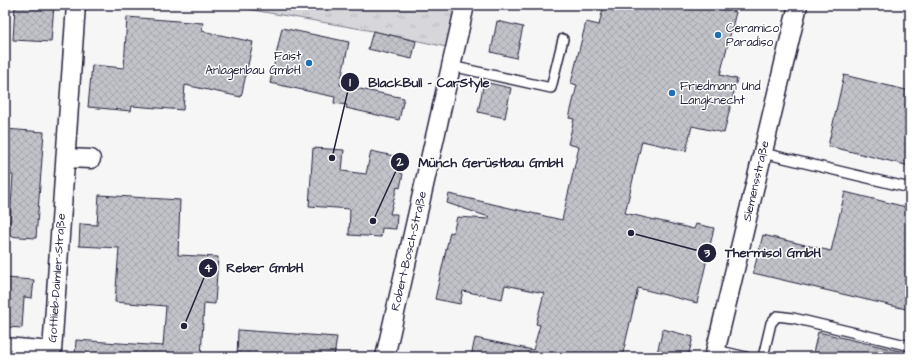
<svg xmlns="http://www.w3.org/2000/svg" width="915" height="362" font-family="'Architects Daughter',sans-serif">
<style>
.grass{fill:url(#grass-tufts);stroke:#7c7c8b}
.building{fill:url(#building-cross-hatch);stroke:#22223b}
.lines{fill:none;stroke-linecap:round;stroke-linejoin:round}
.lane-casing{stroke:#22223b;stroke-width:12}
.street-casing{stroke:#22223b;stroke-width:21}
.lane{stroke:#fff;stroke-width:9}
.street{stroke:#fff;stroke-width:18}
.poi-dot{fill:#1f6fb2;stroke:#fff;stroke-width:1.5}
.labels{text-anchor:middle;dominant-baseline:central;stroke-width:3;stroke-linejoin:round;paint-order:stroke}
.poi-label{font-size:12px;fill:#22223b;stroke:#fff;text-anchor:start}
.street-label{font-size:12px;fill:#22223b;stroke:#fff}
.leader{fill:none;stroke:#22223b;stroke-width:1.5}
.callout-dot{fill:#22223b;stroke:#fff;stroke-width:1.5}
.mark-label{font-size:12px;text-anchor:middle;font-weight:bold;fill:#fff}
.callout-label{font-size:13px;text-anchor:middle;font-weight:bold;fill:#22223b;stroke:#fff;stroke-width:3;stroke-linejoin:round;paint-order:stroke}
</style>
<defs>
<pattern id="grass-tufts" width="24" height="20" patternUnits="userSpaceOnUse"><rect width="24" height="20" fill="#d7d7db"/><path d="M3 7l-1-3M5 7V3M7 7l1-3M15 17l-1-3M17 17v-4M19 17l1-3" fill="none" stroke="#b8b8bd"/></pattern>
<pattern id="building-cross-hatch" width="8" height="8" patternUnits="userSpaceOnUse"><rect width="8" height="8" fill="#c2c2c9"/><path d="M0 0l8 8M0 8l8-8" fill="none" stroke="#a6a6ae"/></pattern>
</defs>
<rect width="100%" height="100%" fill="#f6f6f7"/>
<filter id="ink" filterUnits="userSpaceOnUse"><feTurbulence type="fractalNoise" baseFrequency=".025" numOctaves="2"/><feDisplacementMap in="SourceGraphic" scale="8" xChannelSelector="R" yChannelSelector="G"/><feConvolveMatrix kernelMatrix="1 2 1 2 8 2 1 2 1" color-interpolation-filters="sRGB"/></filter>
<g filter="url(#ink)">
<!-- grass -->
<path class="grass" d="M224,5H461L451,48L373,31Z"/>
<!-- building -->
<path class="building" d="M15,5H54L51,42L13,40Z
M604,5H716L715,7L736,12L720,75L737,79L724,133L692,126L686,151L642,141L625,213L694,229L696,224L714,228L697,303L638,288L622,357H471L475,338L533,350L540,325L536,324L544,293L505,285L502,299L463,291L460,304L435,299L450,232L453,233L457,217L489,219V217L447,203L449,194L562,220L579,147L568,144L574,119L569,118L577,85L571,83L586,22L599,25Z
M127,17L203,23L202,31L253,42L241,97L185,85L183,110L132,106L131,111L88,107L92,65L124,68Z
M497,21L523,27L516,58L491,52Z
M282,28L349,42L340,85L404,98L399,120L346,108L347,105L334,103L335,97L270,83Z
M373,31L416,41L412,59L368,49Z
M844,75L910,91V166L828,146Z
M484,82L511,88L505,118L478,112Z
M5,129L44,132L36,238L5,236V222H10L13,175H5Z
M313,148L344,150L342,171L366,174L371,151L403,158L400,173L403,174L400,188L397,187L390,214H397L396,229L382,228L381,237L349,235L350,209L309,206Z
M845,192L910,208V310L753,273L763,235L831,251Z
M99,195L180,200L178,255L218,257L215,304L204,303L201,357H75L76,340L163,346L166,306L115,302L119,248L79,246L80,224L97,225Z
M5,278L34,280L32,298L24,297L22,328L5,327Z
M663,329L693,337L688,357H656Z
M238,330L337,337L334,357H237Z
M818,332L904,352V357H812Z"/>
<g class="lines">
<!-- lane casing -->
<g class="lane-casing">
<path id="lane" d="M451,66L551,88L563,39
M763,153L910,188
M716,350L746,357
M763,357L771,323L777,316L793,318L910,346"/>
</g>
<!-- street casing -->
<g class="street-casing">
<path id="street" d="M66,158L91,159
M5,347L52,351L76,5
M385,357L465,5
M714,357L798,5"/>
</g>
<!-- lane -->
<use href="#lane" class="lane"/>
<!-- street -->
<use href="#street" class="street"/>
</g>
</g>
<!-- markers -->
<g class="poi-dot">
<circle cx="718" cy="35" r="4"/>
<circle cx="309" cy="63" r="4"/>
<circle cx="672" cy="93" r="4"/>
</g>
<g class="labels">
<!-- poi labels -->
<g class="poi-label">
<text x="726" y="28">Ceramico<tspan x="726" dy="14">Paradiso</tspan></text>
<text x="301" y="56" text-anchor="end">Faist<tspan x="301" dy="14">Anlagenbau GmbH</tspan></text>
<text x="680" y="86">Friedmann Und<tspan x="680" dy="14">Langknecht</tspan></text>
</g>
<!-- street labels -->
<g class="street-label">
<text transform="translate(756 181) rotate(-77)">Siemensstraße</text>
<text transform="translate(409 251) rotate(-77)">Robert-Bosch-Straße</text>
<text transform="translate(57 278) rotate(-86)">Gottlieb-Daimler-Straße</text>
</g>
</g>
<!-- callouts -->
<path class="leader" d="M332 158L350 82M373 221L400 162M631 233L707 253M184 326L208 268"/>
<g class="callout-dot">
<circle cx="332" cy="158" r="4"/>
<circle cx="373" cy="221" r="4"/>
<circle cx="631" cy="233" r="4"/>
<circle cx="184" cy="326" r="4"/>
<circle cx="350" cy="82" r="10"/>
<circle cx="400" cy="162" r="10"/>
<circle cx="707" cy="253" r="10"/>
<circle cx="208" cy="268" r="10"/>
</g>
<g class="mark-label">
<text x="350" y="86">1</text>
<text x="400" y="166">2</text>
<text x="707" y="257">3</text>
<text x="208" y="272">4</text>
</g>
<g class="callout-label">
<text x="429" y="87">BlackBull - CarStyle</text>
<text x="491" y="167">Münch Gerüstbau GmbH</text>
<text x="773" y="257">Thermisol GmbH</text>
<text x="265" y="272">Reber GmbH</text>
</g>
<!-- margin -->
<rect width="915" height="362" fill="none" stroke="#fff" stroke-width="20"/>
<rect x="10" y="10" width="895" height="342" fill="none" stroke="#22223b" stroke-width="1.5" filter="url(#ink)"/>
</svg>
